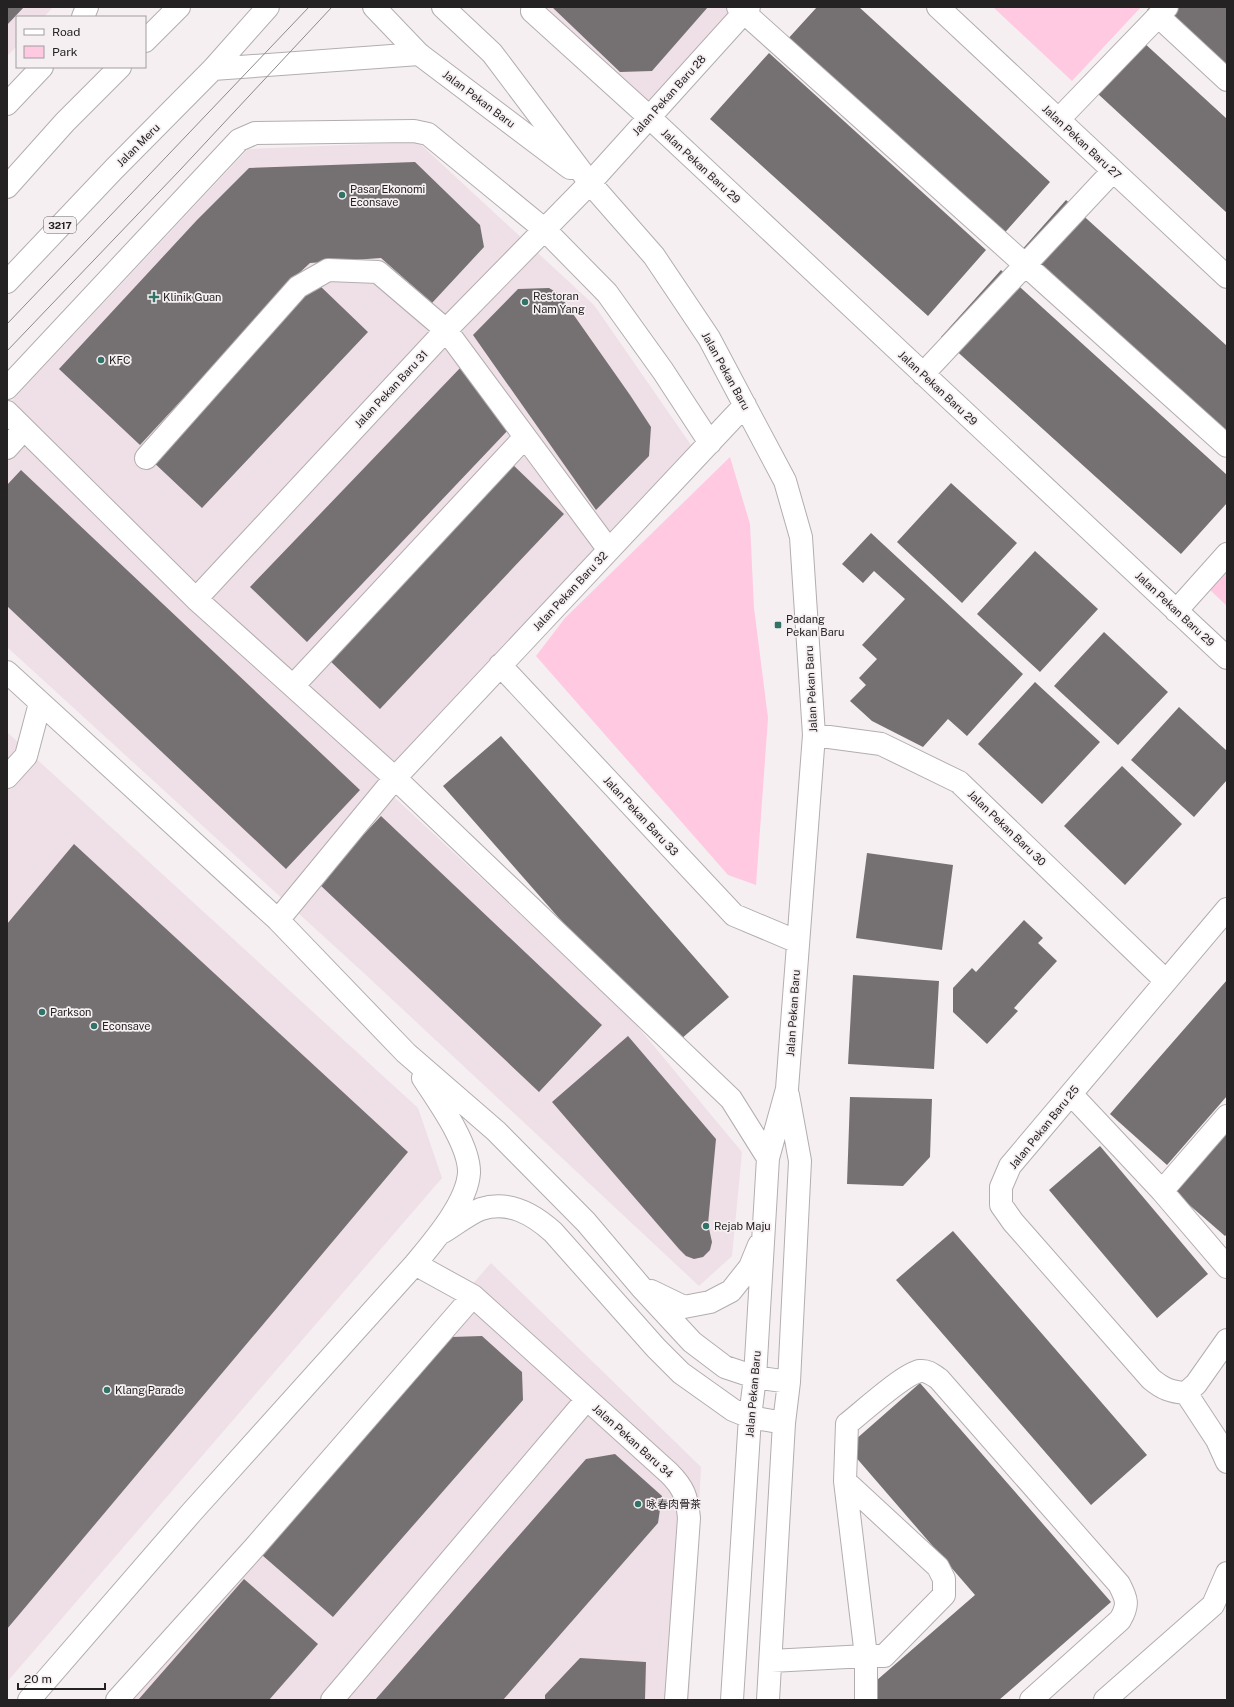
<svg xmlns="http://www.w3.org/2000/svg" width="1234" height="1707" font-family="'Public Sans','Noto Sans SC',sans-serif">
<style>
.built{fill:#eee0e6}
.green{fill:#fec9e1}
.building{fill:#757072}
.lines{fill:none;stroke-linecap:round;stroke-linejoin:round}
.minor-casing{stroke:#b3adaf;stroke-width:24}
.highway-casing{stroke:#b3adaf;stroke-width:24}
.minor{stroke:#fff;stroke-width:22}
.highway{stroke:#fff;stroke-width:22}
.tram{stroke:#8d898b;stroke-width:1}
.poi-dot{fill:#317467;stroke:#f5eff2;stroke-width:1.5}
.labels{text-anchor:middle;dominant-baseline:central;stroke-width:3.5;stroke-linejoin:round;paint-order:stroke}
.shield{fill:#f5eff2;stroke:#636061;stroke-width:1}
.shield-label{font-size:10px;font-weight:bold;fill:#252223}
.street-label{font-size:11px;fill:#252223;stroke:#f5eff2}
.poi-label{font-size:11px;fill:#252223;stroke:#f5eff2;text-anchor:start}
</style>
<rect width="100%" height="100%" fill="#f5eff2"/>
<!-- built -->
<path class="built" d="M7,7H53L44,17H17V46L7,56Z
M543,7H726L731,12L648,103Z
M418,142L594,305L691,445L612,529L380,784L628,1015L742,1152L732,1256L699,1286L366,975L7,647V406L248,149Z
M7,732L418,1108L442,1178L7,1682Z
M491,1263L701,1467L689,1700H108Z"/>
<!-- green -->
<path class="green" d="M993,7H1141L1072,81Z
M730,457L750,524L754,608L768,718L756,885L728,875L536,656L565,618Z
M1227,572V606L1210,590Z"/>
<!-- building -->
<path class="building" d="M7,7H24L7,25Z
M552,7H708L652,71L620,72Z
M817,7H859L1050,182L1000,238L786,41Z
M1150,7H1227V86L1147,10Z
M1130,30L1227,119V213L1084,81Z
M769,53L986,250L928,316L710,119Z
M415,162L480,225L484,247L432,303L381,258L310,263L297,275L140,445L59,369L197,220L249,168Z
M1066,200L1227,346V441L1019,253Z
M1001,270L1227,475V503L1181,554L941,337Z
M317,283L368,332L202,508L150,459Z
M549,288L559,294L630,395L651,427L649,456L596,510L473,335L518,289Z
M462,366L510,428L307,642L250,587Z
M510,462L564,514L380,709L326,657Z
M21,470L360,790L286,869L7,606V485Z
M951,483L1017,543L962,603L897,542Z
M871,533L1023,674L967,736L948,719L923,747L872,721L850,701L866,685L859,678L877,659L862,645L905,599L874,571L863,583L842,564Z
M1035,551L1098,609L1040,672L977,614Z
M1104,632L1168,692L1118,745L1054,686Z
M1035,682L1100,742L1042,804L978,744Z
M1179,707L1227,751V780L1194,817L1131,760Z
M501,736L729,997L672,1047L443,786Z
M1122,766L1182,824L1125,885L1064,826Z
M381,816L602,1025L539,1092L318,883Z
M74,844L408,1152L7,1629V924Z
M867,853L953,865L942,950L856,938Z
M1024,920L1043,938L1038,943L1057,961L1014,1008L1018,1011L987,1044L953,1012V988L972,968L976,972Z
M853,975L939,981L934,1069L848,1064Z
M1227,980V1096L1167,1165L1110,1114Z
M628,1036L716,1139L708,1224L712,1242L710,1250L703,1257L694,1259L686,1256L679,1249L552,1102Z
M850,1097L932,1099L930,1157L903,1186L847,1184Z
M1227,1125V1234L1225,1236L1171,1189Z
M1100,1146L1208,1274L1157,1318L1049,1190Z
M953,1231L1147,1455L1091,1505L896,1280Z
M482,1336L522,1372L523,1400L333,1617L262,1555L452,1337Z
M920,1383L1111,1602L999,1700H854L975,1595L847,1447Z
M615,1454L662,1496L658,1523L503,1700H375L586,1459Z
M244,1579L318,1644L269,1700H138Z
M580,1658L646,1662L645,1700H545V1695Z"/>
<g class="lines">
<!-- minor casing -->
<g class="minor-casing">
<path id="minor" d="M374,7L419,54L570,168
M443,7L492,53L590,183L654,256L709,338L785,481L801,537L814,735L787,1089L768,1158L755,1377L750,1417L732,1700
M533,7L532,11L649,117L1227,658
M738,7L1227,446
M938,7L1227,277
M1158,16L1227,80
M83,17L87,7
M7,104L42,67
M1059,119L1167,7
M923,374L1113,171
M7,388L239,140L255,133L414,131L428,134L545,230L607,293L663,371L710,443
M7,412L196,599L395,778L731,1099L768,1158
M7,448L24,429
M146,458L298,287L328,270L378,272L446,330L609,550
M196,599L446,330L590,183L749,7
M1176,611L1227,554
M500,665L734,915L798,942
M7,672L278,920L406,1053L496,1131L586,1222L641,1287L692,1342L725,1367L755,1377L789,1382
M293,686L525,437
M814,735L881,744L959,782L1166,981
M7,777L26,756L40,703
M1227,909L1010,1166L1001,1187V1205L1013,1222L1151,1379C1163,1389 1171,1392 1186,1393L1196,1384L1227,1340
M278,920L395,778L745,405
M1071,1094L1162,1191L1227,1267
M1162,1191L1227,1116
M443,1232C455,1225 468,1214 481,1209C509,1200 533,1214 553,1232L656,1348L681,1373L733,1410L750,1417L784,1423
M415,1264L473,1296L669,1473C684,1488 687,1497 689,1518L676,1700
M651,1291L684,1307L710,1302L731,1291L750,1267L759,1245
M1186,1393L1217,1440L1227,1462
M845,1481L938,1567L944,1579V1595L884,1656H866L845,1481L847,1424C861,1413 905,1373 920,1371C928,1370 933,1375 939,1379L1119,1584C1127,1599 1129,1605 1120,1620L1031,1700
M771,1661L866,1656V1700
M29,1700L191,1513L415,1264C434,1241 467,1203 469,1173C470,1145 438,1101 423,1078
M117,1700L254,1548L473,1296
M332,1700L587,1399
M768,1700L784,1423L789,1382L800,1161L788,1095
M1105,1700L1213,1605L1227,1573"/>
</g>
<!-- highway casing -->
<g class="highway-casing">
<path id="highway" d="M145,41L179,7
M213,69L419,54
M7,187L65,122L120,67
M7,282L114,169L213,69L268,7"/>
</g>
<!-- minor -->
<use href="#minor" class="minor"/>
<!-- highway -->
<use href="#highway" class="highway"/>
<!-- tram -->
<path class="tram" d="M7,324L309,7
M7,351L180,170L332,7"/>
</g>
<!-- markers -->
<g class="poi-dot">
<circle cx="342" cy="195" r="4"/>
<path d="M152 291h4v4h4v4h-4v4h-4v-4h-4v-4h4z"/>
<circle cx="525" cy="302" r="4"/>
<circle cx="101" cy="360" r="4"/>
<rect x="774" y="621" width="8" height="8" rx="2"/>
<circle cx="42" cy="1012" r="4"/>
<circle cx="94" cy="1026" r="4"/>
<circle cx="706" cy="1226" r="4"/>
<circle cx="107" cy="1390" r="4"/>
<circle cx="638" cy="1504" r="4"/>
</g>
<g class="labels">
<!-- shield labels -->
<rect class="shield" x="44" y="217" width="32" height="16" rx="3"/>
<g class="shield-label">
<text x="60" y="225">3217</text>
</g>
<!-- street labels -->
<g class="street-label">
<text transform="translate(669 95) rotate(-48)">Jalan Pekan Baru 28</text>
<text transform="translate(479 99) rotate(37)">Jalan Pekan Baru</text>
<text transform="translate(1082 142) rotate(43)">Jalan Pekan Baru 27</text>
<text transform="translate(138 145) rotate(-45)">Jalan Meru</text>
<text transform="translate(701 166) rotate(43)">Jalan Pekan Baru 29</text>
<text transform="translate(726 371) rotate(61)">Jalan Pekan Baru</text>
<text transform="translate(938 388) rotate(43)">Jalan Pekan Baru 29</text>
<text transform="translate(391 389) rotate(-47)">Jalan Pekan Baru 31</text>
<text transform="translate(570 591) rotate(-47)">Jalan Pekan Baru 32</text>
<text transform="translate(1175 609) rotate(43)">Jalan Pekan Baru 29</text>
<text transform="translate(811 689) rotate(-93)">Jalan Pekan Baru</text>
<text transform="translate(641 816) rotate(47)">Jalan Pekan Baru 33</text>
<text transform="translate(1007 828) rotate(44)">Jalan Pekan Baru 30</text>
<text transform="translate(793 1013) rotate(-86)">Jalan Pekan Baru</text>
<text transform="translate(1044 1127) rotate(-51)">Jalan Pekan Baru 25</text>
<text transform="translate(753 1394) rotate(-85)">Jalan Pekan Baru</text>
<text transform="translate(633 1441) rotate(42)">Jalan Pekan Baru 34</text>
</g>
<!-- poi labels -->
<g class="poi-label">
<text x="350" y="189">Pasar Ekonomi<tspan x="350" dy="13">Econsave</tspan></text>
<text x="533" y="296">Restoran<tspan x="533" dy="13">Nam Yang</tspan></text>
<text x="163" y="297">Klinik Guan</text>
<text x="109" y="360">KFC</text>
<text x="786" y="619">Padang<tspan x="786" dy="13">Pekan Baru</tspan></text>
<text x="50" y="1012">Parkson</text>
<text x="102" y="1026">Econsave</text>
<text x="714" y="1226">Rejab Maju</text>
<text x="115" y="1390">Klang Parade</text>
<text x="646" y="1504">咏春肉骨茶</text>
</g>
</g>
<!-- border -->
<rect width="1234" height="1707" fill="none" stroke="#252223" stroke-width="16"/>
<!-- legend -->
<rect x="16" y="16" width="130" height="52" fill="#f5eff2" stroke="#a29d9f"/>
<rect x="24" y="29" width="20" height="6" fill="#ffffff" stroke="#a29d9f"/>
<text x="52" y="36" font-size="12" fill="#252223">Road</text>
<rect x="24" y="46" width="20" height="12" fill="#fec9e1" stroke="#a29d9f"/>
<text x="52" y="56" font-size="12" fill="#252223">Park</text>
<!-- scale -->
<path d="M18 1683v6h87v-6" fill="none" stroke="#252223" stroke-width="2"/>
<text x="24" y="1683" font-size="12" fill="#252223" stroke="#f5eff2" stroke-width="3" paint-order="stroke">20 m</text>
</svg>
